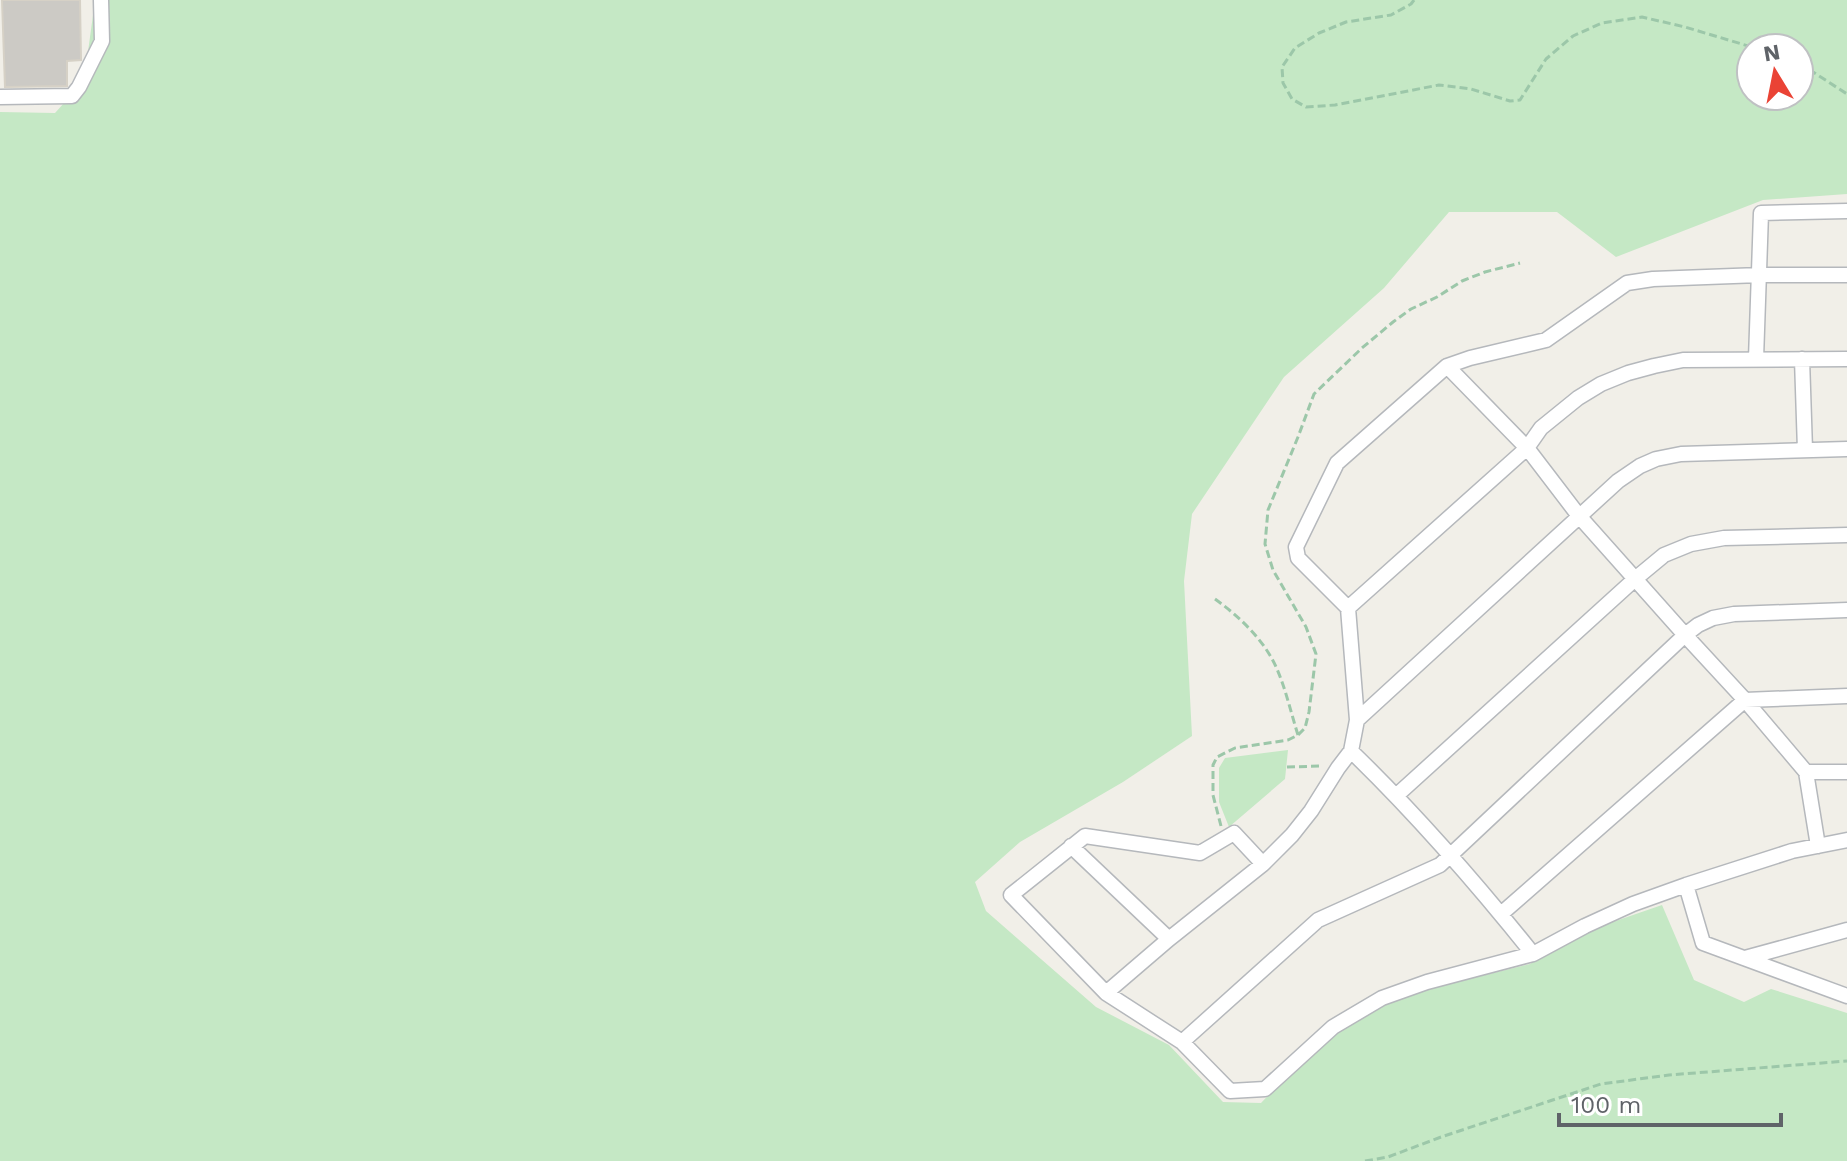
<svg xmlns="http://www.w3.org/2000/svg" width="1847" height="1161" font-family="'Work Sans',sans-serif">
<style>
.green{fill:#c5e8c5;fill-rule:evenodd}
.building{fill:#cccac5;stroke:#d6d1c6;stroke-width:2}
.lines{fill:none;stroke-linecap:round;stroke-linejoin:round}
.minor-casing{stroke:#b5b8bc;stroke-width:17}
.path{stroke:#9cc7a9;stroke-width:3;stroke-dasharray:8 4;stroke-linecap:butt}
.minor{stroke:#fff;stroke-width:14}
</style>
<rect width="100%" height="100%" fill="#f1efe8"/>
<!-- green -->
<path class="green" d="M93,0H1847V194L1763,200L1616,257L1557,212H1449L1384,288L1284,377L1192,514L1184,581L1192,736L1123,782L1020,842L975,882L986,911L1096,1007L1169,1045L1223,1102L1261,1103L1329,1032L1373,1007L1420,991L1530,964L1575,935L1662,905L1694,980L1744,1002L1771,989L1847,1013V1161H0V112L55,113L84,81L93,15ZM1751,48H1799V96H1751Z
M1288,750L1285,779L1229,827L1219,802V768L1225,758Z"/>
<!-- building -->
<path class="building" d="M2,0H80L81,60L67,61V86L5,87Z"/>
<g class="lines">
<!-- minor casing -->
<g class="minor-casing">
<path id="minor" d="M0,97L72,96L79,87L102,41L101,0
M1756,359L1761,213L1847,211
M1802,359L1805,450
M1447,366L1527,448L1579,516L1685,635L1745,700L1806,772L1818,846
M1348,608L1527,448L1541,428L1578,398L1601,384L1628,373L1654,366L1683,360L1847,359
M1357,720L1618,481L1640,466L1656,459L1681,454L1847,449
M1351,751C1416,814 1477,884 1533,954L1585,926L1633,904L1686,885L1792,851L1847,840
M1806,772H1847
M1397,795L1635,579L1664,555L1691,544L1724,538L1847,535
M1071,846L1169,939
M1686,885L1703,943L1847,996
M1501,914L1745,700L1847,696
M1533,954L1427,982L1382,998L1333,1027L1265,1089L1230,1091L1182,1042L1106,993L1169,939L1263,864L1292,835L1311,811L1338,768L1351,751L1357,720L1348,608L1298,558L1296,547L1337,463L1447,366L1470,358L1546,340L1627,283L1653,279L1760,275H1847
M1745,958L1847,930
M1106,993L1011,895L1085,836L1200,853L1234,833L1263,864
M1182,1042L1318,920L1440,865L1685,635L1698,625L1713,618L1734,614L1847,610"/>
</g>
<!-- path -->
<path class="path" d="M1414,0L1411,4L1391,15L1346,22L1319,33L1295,48L1282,67L1283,83L1292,99L1306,107L1335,105L1439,85L1471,89L1510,101L1520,100L1546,59L1573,36L1602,23L1642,17L1685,27L1755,48
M1799,63L1847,94
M1215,599C1240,617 1265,641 1277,669C1286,690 1291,713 1298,735
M1287,767L1323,766
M1221,826L1213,795V765L1217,757L1235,748L1288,740L1298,735L1305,728L1309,712L1316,654L1306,627L1273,570L1265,544L1268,510L1298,437L1314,394L1362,348L1393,322L1411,309L1437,297L1462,281L1485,272L1520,263
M1365,1161L1388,1157L1441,1137L1601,1084L1669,1075L1847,1061"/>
<!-- minor -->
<use href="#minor" class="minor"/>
</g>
<!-- north arrow -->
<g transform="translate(1775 72) rotate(350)"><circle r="38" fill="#ffffff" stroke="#bfc1c3" stroke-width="2"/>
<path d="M0-6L14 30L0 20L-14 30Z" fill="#ea4335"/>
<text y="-12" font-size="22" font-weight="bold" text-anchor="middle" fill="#5f6368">N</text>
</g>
<!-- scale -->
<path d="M1559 1113v12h222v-12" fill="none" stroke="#5f6368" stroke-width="4"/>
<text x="1571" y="1113" font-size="24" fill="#5f6368" stroke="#ffffff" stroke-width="6" paint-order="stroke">100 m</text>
</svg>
